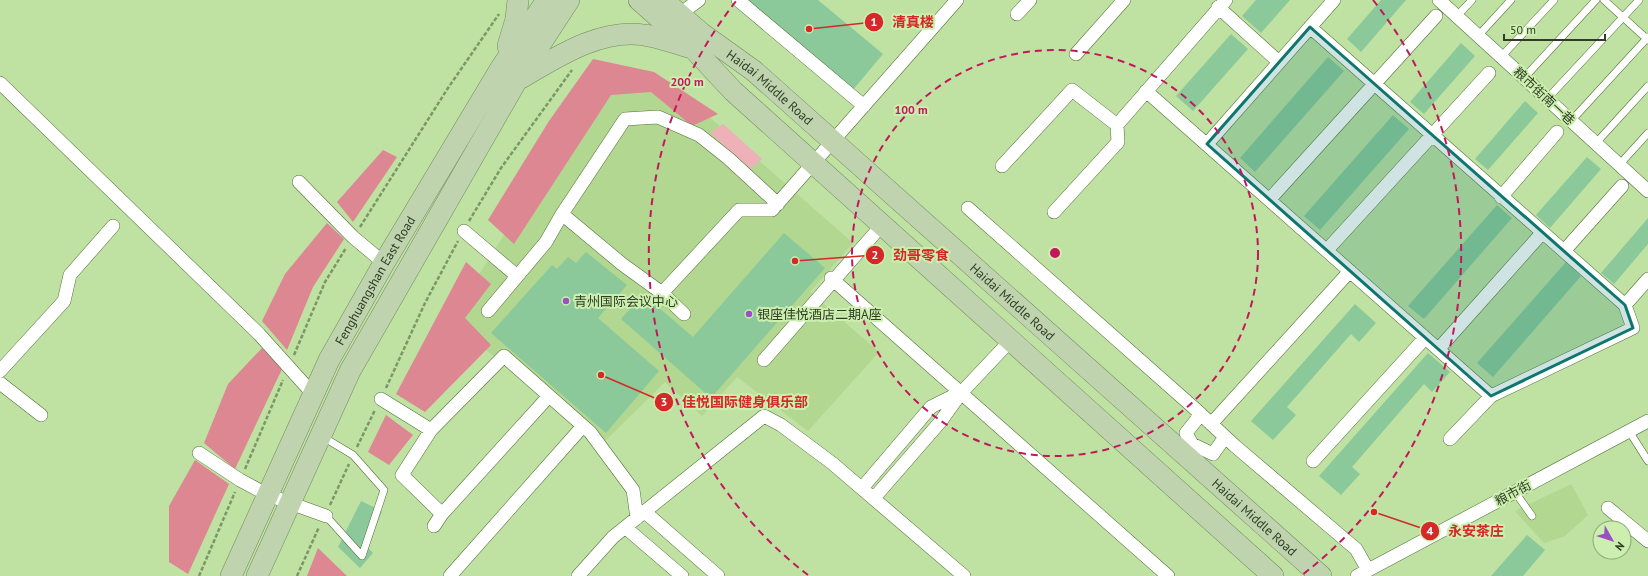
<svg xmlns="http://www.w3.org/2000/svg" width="1648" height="576" font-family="'PT Sans','Noto Sans SC',sans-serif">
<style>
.built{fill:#b1d791}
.green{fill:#eeb1b8}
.forest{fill:#dd8792}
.building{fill:#8bc99a}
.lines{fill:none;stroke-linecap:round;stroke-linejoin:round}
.lane-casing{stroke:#527036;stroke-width:8}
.street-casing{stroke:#527036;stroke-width:14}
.primary-casing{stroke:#718c5b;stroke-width:22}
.path{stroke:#7d9668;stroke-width:2.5;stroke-dasharray:4 2;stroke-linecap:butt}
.lane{stroke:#fff;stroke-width:7}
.street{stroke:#fff;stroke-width:13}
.primary{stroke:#bfd3af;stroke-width:21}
.marked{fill:#0f766e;fill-opacity:0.2;stroke:#0f766e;stroke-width:3;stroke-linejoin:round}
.ring{fill:none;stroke:#c2185b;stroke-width:2;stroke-dasharray:7 5}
.poi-dot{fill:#9a50c3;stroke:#ccefaf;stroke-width:1.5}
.labels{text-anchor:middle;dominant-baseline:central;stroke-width:4;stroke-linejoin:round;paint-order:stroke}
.street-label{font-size:13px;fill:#2f3d24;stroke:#ccefaf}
.poi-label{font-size:13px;fill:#2f3d24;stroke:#ccefaf;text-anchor:start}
.centre{fill:#c2185b;stroke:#ccefaf;stroke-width:2}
.ring-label{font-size:12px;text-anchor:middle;font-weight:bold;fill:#c2185b;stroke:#ccefaf;stroke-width:4;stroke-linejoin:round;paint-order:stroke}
.leader{fill:none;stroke:#d62828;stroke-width:1.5}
.callout-dot{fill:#d62828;stroke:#ccefaf;stroke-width:1.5}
.mark-label{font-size:12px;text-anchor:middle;font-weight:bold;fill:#fff}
.callout-label{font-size:14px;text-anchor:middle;font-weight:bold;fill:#d62828;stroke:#ccefaf;stroke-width:4;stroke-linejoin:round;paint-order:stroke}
</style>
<rect width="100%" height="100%" fill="#bfe1a2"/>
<!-- built -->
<path class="built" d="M647,82L698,107L853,243L810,292L879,352L808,431L737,377L702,416L665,382L605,441L449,322L593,94Z
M1571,484L1588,515L1565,536L1544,543L1515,511Z"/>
<!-- green -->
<path class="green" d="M723,124L762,159L751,169L710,133Z"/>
<!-- forest -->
<path class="forest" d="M593,59L654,72L718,114L692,126L651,92L611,95L514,244L488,220L549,121Z
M383,150L397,157L353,222L337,202Z
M327,223L344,239L313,287L287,350L262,321L285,274Z
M466,262L491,284L465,318L491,345L425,412L396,394Z
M262,348L282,369L235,469L204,443L228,384Z
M386,415L413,435L389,465L368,452Z
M195,460L229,484L188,574L169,562V506Z
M318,548L347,576H307Z"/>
<!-- building -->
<path class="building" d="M738,0H818L883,54L847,97Z
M1256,0H1290L1261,33L1242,16Z
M1381,0H1406L1361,52L1347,39Z
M1231,34L1248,49L1193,111L1176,96Z
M1461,43L1475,56L1424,114L1410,102Z
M1328,57L1344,71L1255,172L1240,158Z
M1525,101L1538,113L1488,170L1475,159Z
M1393,115L1409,129L1320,230L1304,216Z
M1587,157L1601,169L1550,228L1536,215Z
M1497,205L1512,218L1424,319L1408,306Z
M1648,218V244L1614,284L1601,273Z
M784,233L825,268L711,398L621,319L643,294L693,337Z
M586,252L627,285L598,318L659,371L606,433L491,333L552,265L557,269L568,257L576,263Z
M1566,262L1581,276L1493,377L1477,363Z
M1355,304L1376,323L1359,342L1351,334L1287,407L1296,415L1273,440L1251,421Z
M1428,353L1450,372L1432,392L1424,384L1352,467L1360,474L1341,495L1319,476Z
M361,501L382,511L368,548L373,553L360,568L338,547Z
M1527,535L1545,550L1523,576H1491Z"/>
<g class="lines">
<!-- lane casing -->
<g class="lane-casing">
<path id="lane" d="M1604,0L1648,40
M1457,16L1472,0
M1478,36L1511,0
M1501,57L1554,0
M1524,78L1596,0
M1547,99L1639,0
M1571,121L1648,37
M1596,143L1648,86
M1619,165L1648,133
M1629,431L1648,461
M323,437L353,455L384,490L362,556L326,516
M1515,492L1532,516"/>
</g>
<!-- street casing -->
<g class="street-casing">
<path id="street" d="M738,0L864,106
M1439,0L1648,191
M1218,7L1279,62
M688,8L699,0
M1017,14L1030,0
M1310,27L1625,305
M1076,54L1124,0
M0,83L259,334L313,394
M1146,91L1491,396
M1207,144L1334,0
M1002,166L1072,90L1117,125
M299,182L353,237L384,263
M1501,197L1557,132
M1270,199L1436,16
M968,208L1193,407L1235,446L1356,549L1368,570
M1054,212L1118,142L1117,125L1226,0
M562,214L622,264L662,293L684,314
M464,231L517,276
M1327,250L1489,73
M1564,251L1622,186
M831,278L1168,576
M662,293L739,210H772L957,0
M488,311L546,242L562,214L625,119L658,117L699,135L728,158L778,204
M1443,344L1542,233
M764,360L882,225
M0,371L64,301L70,275L113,226
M0,383L41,415
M381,399L431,430
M1201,414L1186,433L1192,444L1213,454L1225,437
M1211,424L1350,271
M1450,439L1491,396L1633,328L1625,305L1648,279
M199,453L240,480L268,495L326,516
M1313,461L1425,338
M862,488L931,407L959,393
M874,498L941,421L961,393L1011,340
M1608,508L1648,541
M645,512L718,576
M442,514L402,475L431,430L504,356L590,432L633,490L637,518
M434,526L442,514L549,396
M626,528L682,576
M450,576L583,426
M578,576L613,537L764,416L781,425L832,463L964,576
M1357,576L1648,421"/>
</g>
<!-- primary casing -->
<g class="primary-casing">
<g id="primary">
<path d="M639,0L693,48L733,91L1273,576"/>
<path id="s1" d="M663,0L701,33L754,71L1321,576"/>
<path d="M508,46L516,19L518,0"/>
<path d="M521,78C557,57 601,28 644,35C659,37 674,43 688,47"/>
<path id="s2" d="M231,576L329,360L384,263L501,68L547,0"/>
<path d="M257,576L350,371L517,80L569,0"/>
</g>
</g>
<!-- path -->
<path class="path" d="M469,221L501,168L572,70
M360,227L448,88L499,14
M294,355L325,282L346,248
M386,388L425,303L458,241
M357,447L375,410
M245,469L283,380
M330,505L349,464
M199,576L235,492
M297,576L319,527"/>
<!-- lane -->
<use href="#lane" class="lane"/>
<!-- street -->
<use href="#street" class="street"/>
<!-- primary -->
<use href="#primary" class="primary"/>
</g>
<!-- marked area -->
<path class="marked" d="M1310,27L1625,305L1633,328L1491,396L1207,144Z"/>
<!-- distance rings -->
<g class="ring">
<circle cx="1055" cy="253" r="203"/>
<path d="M808 575A406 406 0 0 1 737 0M1373 0A406 406 0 0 1 1302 575"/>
</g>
<!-- markers -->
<g class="poi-dot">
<circle cx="566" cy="301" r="4"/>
<circle cx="749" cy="314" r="4"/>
</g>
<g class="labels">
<!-- street labels -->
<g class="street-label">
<text stroke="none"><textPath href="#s1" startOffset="138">Haidai Middle Road</textPath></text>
<text transform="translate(1544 96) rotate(43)">粮市街南一巷</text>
<text stroke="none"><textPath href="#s2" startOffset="329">Fenghuangshan East Road</textPath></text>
<text stroke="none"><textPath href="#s1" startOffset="462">Haidai Middle Road</textPath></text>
<text transform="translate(1513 493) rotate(-28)">粮市街</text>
<text stroke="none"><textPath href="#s1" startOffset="786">Haidai Middle Road</textPath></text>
</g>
<!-- poi labels -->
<g class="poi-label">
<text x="574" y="301">青州国际会议中心</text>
<text x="757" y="314">银座佳悦酒店二期A座</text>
</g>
</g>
<circle cx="1055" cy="253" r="6" class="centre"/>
<g class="ring-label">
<text x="687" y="86">200 m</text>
<text x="911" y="114">100 m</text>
</g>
<!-- callouts -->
<path class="leader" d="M809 29L874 22M795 261L875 255M601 375L664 402M1374 512L1430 531"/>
<g class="callout-dot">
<circle cx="809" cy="29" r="4"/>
<circle cx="795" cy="261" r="4"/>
<circle cx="601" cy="375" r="4"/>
<circle cx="1374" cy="512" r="4"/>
<circle cx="874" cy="22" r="10"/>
<circle cx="875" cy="255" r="10"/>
<circle cx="664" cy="402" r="10"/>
<circle cx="1430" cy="531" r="10"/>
</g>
<g class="mark-label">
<text x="874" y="26">1</text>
<text x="875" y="259">2</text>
<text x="664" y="406">3</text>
<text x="1430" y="535">4</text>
</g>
<g class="callout-label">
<text x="913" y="27">清真楼</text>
<text x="921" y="260">劲哥零食</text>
<text x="745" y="407">佳悦国际健身俱乐部</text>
<text x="1476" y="536">永安茶庄</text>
</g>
<!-- north arrow -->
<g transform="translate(1612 540) rotate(129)"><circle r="19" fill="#ccefaf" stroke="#8da877"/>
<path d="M0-3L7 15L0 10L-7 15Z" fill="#9a50c3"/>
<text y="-6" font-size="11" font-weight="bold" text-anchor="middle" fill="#2f3d24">N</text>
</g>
<!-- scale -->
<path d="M1504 34v6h101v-6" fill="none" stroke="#2f3d24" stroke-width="2"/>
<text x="1510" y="34" font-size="12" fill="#2f3d24" stroke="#ccefaf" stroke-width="3" paint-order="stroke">50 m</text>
</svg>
